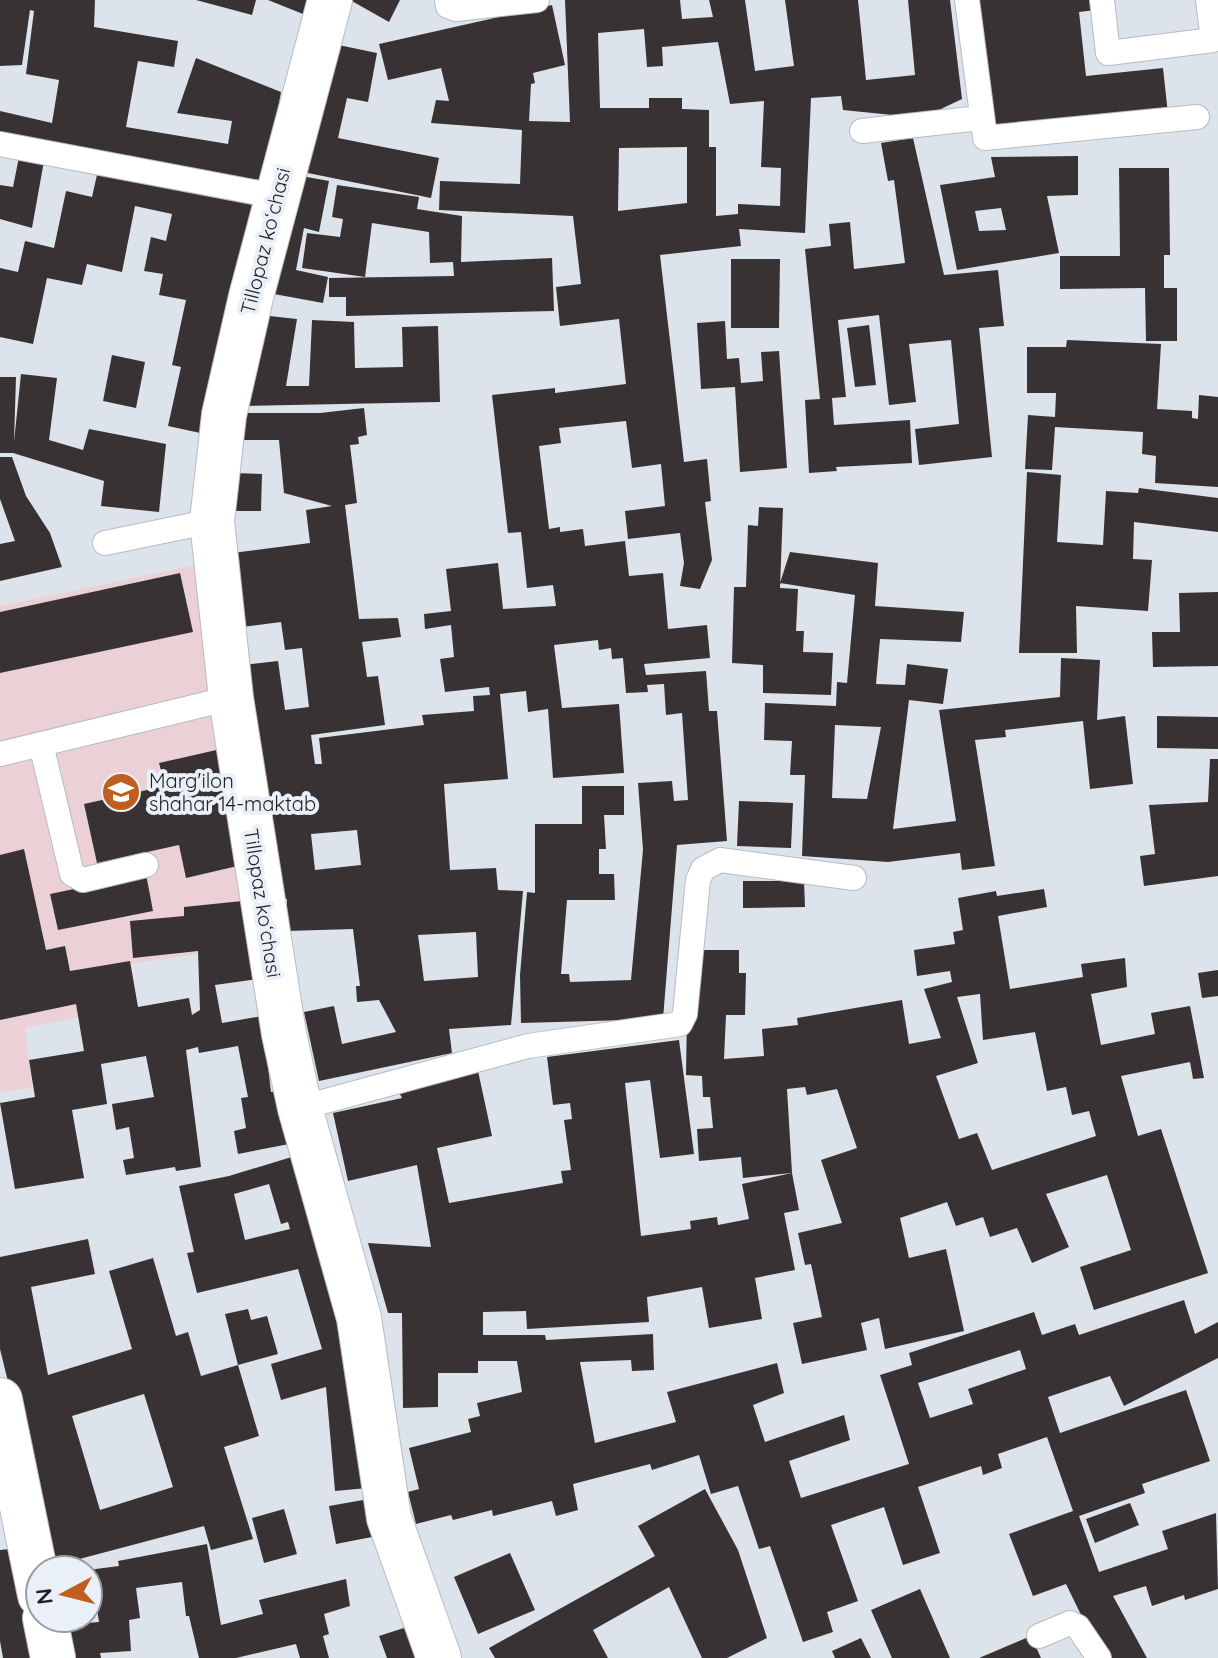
<svg xmlns="http://www.w3.org/2000/svg" width="1218" height="1658" font-family="Quicksand,sans-serif">
<style>
.education{fill:#ebd1d6}
.building{fill:#393234;fill-rule:evenodd}
.lines{fill:none;stroke-linecap:round;stroke-linejoin:round}
.service-casing{stroke:#b6bcc2;stroke-width:26}
.minor-casing{stroke:#b6bcc2;stroke-width:46}
.service{stroke:#fff;stroke-width:24}
.minor{stroke:#fff;stroke-width:44}
.labels{text-anchor:middle;dominant-baseline:central;stroke-width:8;stroke-linejoin:round;paint-order:stroke}
.street-label{font-size:20px;fill:#1e2023;stroke:#eaf0f7}
.poi-label{font-size:20px;fill:#1e2023;stroke:#eaf0f7;text-anchor:start}
</style>
<rect width="100%" height="100%" fill="#dde3ea"/>
<!-- education -->
<path class="education" d="M201,564L260,902L193,913L197,954L82,971L89,1015L25,1028L32,1088L0,1092V606Z"/>
<!-- building -->
<path class="building" d="M0,0H95L94,27L178,41L174,67L138,61L126,127L228,144L232,121L177,113L196,58L281,92L264,190L0,140V111L52,123L59,80L26,74L34,11L30,10L22,65L0,66Z
M196,0H256L252,15Z
M268,0H308L303,14Z
M350,0H400L389,22Z
M565,0H680L682,19L713,17L709,0H745L755,71L794,66L785,0H858L866,80L915,75L908,0H950L962,99L922,118L843,110L841,96L811,98L805,233L739,229L741,246L660,255L684,462L707,459L711,501L705,502L712,560L700,589L680,586L684,563L680,533L628,539L625,511L665,506L661,464L632,468L626,421L559,428L561,443L539,446L549,529L560,527V532L583,529L585,546L625,541L629,576L663,573L668,629L707,625L710,658L644,664L646,675L706,671L709,711H717L727,841L677,845L663,1019L521,1023L520,975L527,892L535,893V824H582V786H624V815H604L606,849H599V874H614L615,900H567L561,974H569L570,982L631,980L643,850L638,783L672,781L674,801L688,800L682,713L666,715L664,684L647,685L648,692L626,693L623,658L612,659L611,648L599,650L598,640L554,645L562,708L619,704L624,773L553,778L548,709L528,712L526,691L500,694L508,779L444,784L450,870L496,868L498,890L523,891L511,1025L449,1029L452,1053L319,1081L304,1012L334,1006L342,1044L396,1032L379,1000L357,1002L356,986H360L353,929L286,931L287,899L278,900L242,665L278,661L285,710L309,707L302,648L285,650L281,622L242,627L232,553L310,543L306,510L332,506L284,493L279,440H241V413H320L364,408L367,435L358,437L359,444L350,445L357,503L345,505L359,619L398,618L401,637L362,642L367,677L378,676L385,725L311,735L315,764H322L319,738L424,725L422,715L474,711L473,696L490,695L489,687L445,692L440,659L454,657L451,625L425,629L424,614L451,611L446,569L498,563L503,609L556,606L553,585L527,588L521,532L508,533L492,395L555,388V393L626,384L619,319L560,326L556,287L581,284L573,216L439,210L440,181L520,184L522,130L431,123L436,100L449,101L441,68L388,80L379,44L552,5L565,65L533,73L535,83L531,84L529,121L570,122ZM644,29L647,67L663,66L662,47L718,42L730,104L764,101L761,167L781,168L780,206L738,204V214L716,216V147H709V110L682,109V98H649V108H600L598,33ZM687,147V203L618,211L619,148ZM357,830L361,865L315,870L311,834ZM476,932L478,977L424,981L418,935Z
M977,0H1094L1095,10L1079,12L1086,76L1163,68L1168,114L992,133Z
M324,42L377,53L368,102L347,98L338,138L439,158L431,198L298,171Z
M913,138L944,275L998,270L1004,326L979,328L992,457L919,465L915,429L959,424L951,340L909,344L916,402L889,405L879,315L838,320L846,397L832,398L834,425L910,420L912,463L836,467L837,471L809,473L805,400L820,399L805,249L831,246L829,224L850,222L854,269L905,263L894,180L888,181L881,143Z
M1078,156V195L1047,196L1059,253L957,270L940,185L995,177L991,157ZM1001,208L1006,230L979,231L975,211Z
M19,157L44,161L32,228L0,219V185L13,187Z
M99,166L255,198L205,434L168,426L181,367L172,365L186,300L159,295L163,274L144,271L151,237L166,241L172,214L135,206L122,272L87,264L82,285L47,278L33,344L0,337V268L18,272L25,241L54,248L66,191L92,197Z
M1119,168H1169L1170,255H1164V288H1177V341H1146L1145,288L1060,289V256H1120Z
M296,175L329,181L319,232L304,228L296,270L328,277L323,303L274,294Z
M337,185L419,197L417,209L462,216L461,262L552,258L554,311L346,316V297H329V278L454,276L453,262L430,263L429,232L372,223L365,277L302,268L307,233L340,237L343,219L332,217Z
M731,259H780L779,328H731Z
M260,315L297,319L286,386H309L312,320L354,322L355,368L403,367L402,327L438,326L440,402L244,406Z
M725,321L727,359L739,358L741,383L763,381L761,352L779,351L787,468L740,472L735,387L701,389L697,323Z
M869,325L876,385L855,387L847,328Z
M1067,340L1161,344L1157,409L1192,411V418L1198,419L1199,395L1218,397V487L1155,483L1156,456L1142,454L1143,432L1055,427L1052,470L1025,469L1028,415L1055,417L1056,393H1027V347H1066Z
M112,355L145,362L136,408L103,401Z
M21,374L57,378L49,440L83,450L89,429L166,444L159,512L101,506L104,481L13,453H0V377H16L14,442Z
M0,457H12L26,496L50,533L62,567L0,581V544L15,541L0,499Z
M1027,472L1061,475L1057,542L1103,545L1106,491L1138,493L1139,488L1218,498V532L1134,522L1133,559L1152,560L1148,611L1076,606L1077,653H1019Z
M233,473L262,474L261,511H233Z
M759,507L783,508L780,588L798,589L796,631H804L803,652L833,653L831,695L763,693V665L732,663L734,587H746L748,525L758,526Z
M790,552L878,563L875,606L964,612L961,642L880,639L876,684L905,685L907,664L948,669L943,704L909,700L893,829L956,821L939,710L1060,697L1061,658L1100,660L1097,720L1125,716L1133,784L1090,789L1083,721L1005,730L1006,737L975,740L995,866L962,870L960,853L888,862L802,856L805,775H790L792,741L764,740L765,703L836,706L837,682L847,683L855,595L780,583ZM835,725L881,727L867,799L832,798Z
M180,573L193,632L0,673V612Z
M1218,592V666L1153,667L1152,632H1180L1179,593Z
M1157,716L1218,717V749L1157,748Z
M221,749L246,864L186,878L179,845L97,863L84,804L165,786L159,763Z
M1210,759H1218V876L1144,886L1140,856L1155,854L1149,805L1208,802Z
M739,801L793,803L791,848L737,846Z
M24,849L46,950L65,946L70,971L130,961L138,1007L189,998L192,1015L200,1010L198,951L133,958L130,921L184,916V907L252,900L266,978L215,985L222,1023L262,1016L271,1092L280,1091L289,1144L238,1154L234,1131L246,1128L241,1098L248,1097L238,1046L199,1053L198,1047L186,1050L201,1167L176,1171L175,1167L126,1175L123,1160L134,1158L129,1127L116,1130L112,1104L154,1097L146,1056L101,1064L107,1104L72,1110L84,1178L15,1189L0,1103L35,1097L29,1060L84,1051L76,1004L0,1020V855Z
M146,874L153,911L58,930L50,894Z
M743,881H804L805,907L743,908Z
M1044,889L1047,907L998,916L1010,989L1083,977L1081,964L1125,958L1127,987L1091,994L1101,1045L1155,1034L1151,1013L1190,1006L1204,1078L1193,1079L1190,1062L1121,1076L1138,1136L1161,1129L1208,1273L1094,1310L1080,1267L1131,1250L1107,1175L1046,1194L1069,1247L1032,1263L1017,1228L990,1237L983,1217L956,1226L947,1202L900,1218L909,1258L946,1249L964,1331L885,1349L879,1318L861,1323L867,1350L802,1364L793,1323L822,1317L811,1264L805,1265L798,1233L842,1223L821,1160L857,1148L837,1089L807,1095L805,1087L787,1089L792,1173L799,1210L784,1213L795,1270L755,1278L762,1319L709,1328L702,1287L647,1297L649,1322L527,1329L526,1311L483,1312V1335H545L546,1340L653,1334L654,1370L632,1371L631,1360L580,1362L595,1443L676,1422L667,1392L777,1363L784,1393L753,1405L765,1442L844,1415L850,1440L789,1461L801,1498L909,1464L880,1375L912,1365L909,1353L1034,1312L1042,1335L1075,1324L1079,1335L1184,1300L1195,1334L1218,1322V1358L1124,1406L1110,1376L1048,1397L1060,1433L1186,1390L1210,1461L1142,1484L1145,1493L1079,1516L1099,1572L1168,1549L1162,1531L1216,1513L1218,1589L1185,1600L1184,1595L1152,1606L1146,1586L1113,1596L1147,1658H1102L1066,1584L1033,1596L1009,1534L1073,1511L1047,1437L998,1454L1002,1468L983,1475L981,1466L918,1487L940,1553L903,1565L884,1507L831,1525L858,1601L827,1612L833,1632L803,1642L770,1546L759,1549L738,1486L711,1494L699,1455L652,1470L650,1464L573,1484L578,1510L556,1516L552,1501L493,1516L492,1510L453,1520L451,1515L416,1524L408,1492L419,1489L409,1448L471,1432L468,1419L480,1416L477,1403L522,1392L517,1361H478V1373H438V1407L403,1408L402,1313H388L368,1243L431,1247L417,1165L348,1181L333,1113L402,1098L400,1094L478,1071L492,1136L437,1148L449,1203L563,1183L561,1171L571,1170L564,1120L572,1119L570,1103L553,1105L547,1057L679,1040L694,1154L660,1158L650,1080L625,1083L641,1236L691,1229L690,1221L717,1217L718,1225L749,1219L742,1184L792,1173L743,1178L741,1157L699,1161L697,1129L713,1128L710,1097H703L702,1076L686,1075L687,1014L694,950H739V973H746L745,1015H726L724,1059L764,1056L762,1029L798,1025L797,1018L902,1000L909,1044L941,1038L924,989L952,982L950,971L917,976L914,950L955,944L953,932L963,930L958,898L996,891L997,896ZM980,994L983,1040L1035,1032L1047,1091L1066,1087L1072,1115L1089,1111L1096,1136L992,1170L977,1133L959,1139L936,1076L978,1063L957,997ZM1020,1350L1026,1369L968,1389L973,1404L930,1418L918,1383Z
M1218,970V996L1202,998L1198,973Z
M295,1156L328,1249L367,1488L335,1491L326,1387L281,1400L271,1364L322,1349L298,1269L197,1293L187,1253L194,1252L179,1186L229,1176ZM269,1184L281,1224L288,1222L290,1229L245,1240L234,1194Z
M88,1239L95,1274L31,1287L48,1375L132,1349L109,1271L153,1258L176,1336L188,1332L201,1376L238,1365L259,1436L224,1447L253,1539L211,1550L204,1526L53,1566L0,1349V1257ZM144,1394L173,1487L100,1510L72,1416Z
M248,1309L251,1320L267,1316L278,1354L238,1365L225,1314Z
M705,1489L738,1550L767,1638L727,1658H702L669,1587L593,1630L608,1658H495L489,1648L655,1556L638,1526Z
M369,1499L377,1536L336,1544L329,1506Z
M1130,1503L1139,1525L1095,1543L1086,1519Z
M284,1509L297,1554L264,1563L252,1518Z
M207,1544L221,1625L263,1614L259,1600L346,1579L350,1606L324,1614L329,1634L323,1636L329,1658H300L296,1644L236,1658H199L189,1616H186L182,1582L136,1588L140,1618L129,1620L131,1651L100,1653L101,1658H65L63,1625L99,1622L94,1589L88,1590V1570L119,1566L118,1561Z
M20,1548L36,1658H3L0,1641V1550Z
M510,1553L535,1610L478,1634L454,1577Z
M920,1589L950,1658H892L871,1610Z
M407,1627L417,1658H387L379,1636Z
M1031,1636L1041,1658H979Z
M861,1638L871,1658H835L832,1651Z"/>
<g class="lines">
<!-- service casing -->
<g class="service-casing">
<path id="service" d="M447,0L448,6L456,9L537,0
M967,0L985,138L1197,117
M1102,0L1108,53L1213,40L1208,0
M862,131L980,118
M0,144L275,196
M105,543L212,521
M41,744L72,874L83,880L146,865
M0,754L231,698
M300,1108L528,1046L680,1024L685,1014L698,880L703,869L720,860L854,878
M1039,1636L1070,1623L1078,1627L1099,1658"/>
</g>
<!-- minor casing -->
<g class="minor-casing">
<path id="minor" d="M330,0L251,297L224,415L212,521L231,698L284,1034L300,1108L359,1318L389,1518L439,1658
M0,1400L40,1595
M45,1618L53,1658"/>
</g>
<!-- service -->
<use href="#service" class="service"/>
<!-- minor -->
<use href="#minor" class="minor"/>
</g>
<!-- icons -->
<defs>
<g id="school-disc" transform="scale(2)"><circle r="9.5" fill="#bf5e1d" stroke="#eaf0f7"/><path d="M0-5L7-2L0 1L-7-2ZM-4 1L0 2.5L4 1V4Q0 6-4 4Z" fill="#fff"/></g>
</defs>
<g fill-rule="evenodd">
<use href="#school-disc" x="121" y="792"/>
</g>
<g class="labels">
<!-- street labels -->
<g class="street-label">
<text transform="translate(265 241) rotate(-76)">Tillopaz koʻchasi</text>
<text transform="translate(263 903) rotate(81)">Tillopaz koʻchasi</text>
</g>
<!-- poi labels -->
<g class="poi-label">
<text x="149" y="780">Marg'ilon<tspan x="149" dy="23">shahar 14-maktab</tspan></text>
</g>
</g>
<!-- north arrow -->
<g transform="translate(64 1594) rotate(263)"><circle r="38" fill="#eaf0f7" stroke="#989da2" stroke-width="2"/>
<path d="M0-6L14 30L0 20L-14 30Z" fill="#bf5e1d"/>
<text y="-12" font-size="22" font-weight="bold" text-anchor="middle" fill="#1e2023">N</text>
</g>
</svg>
